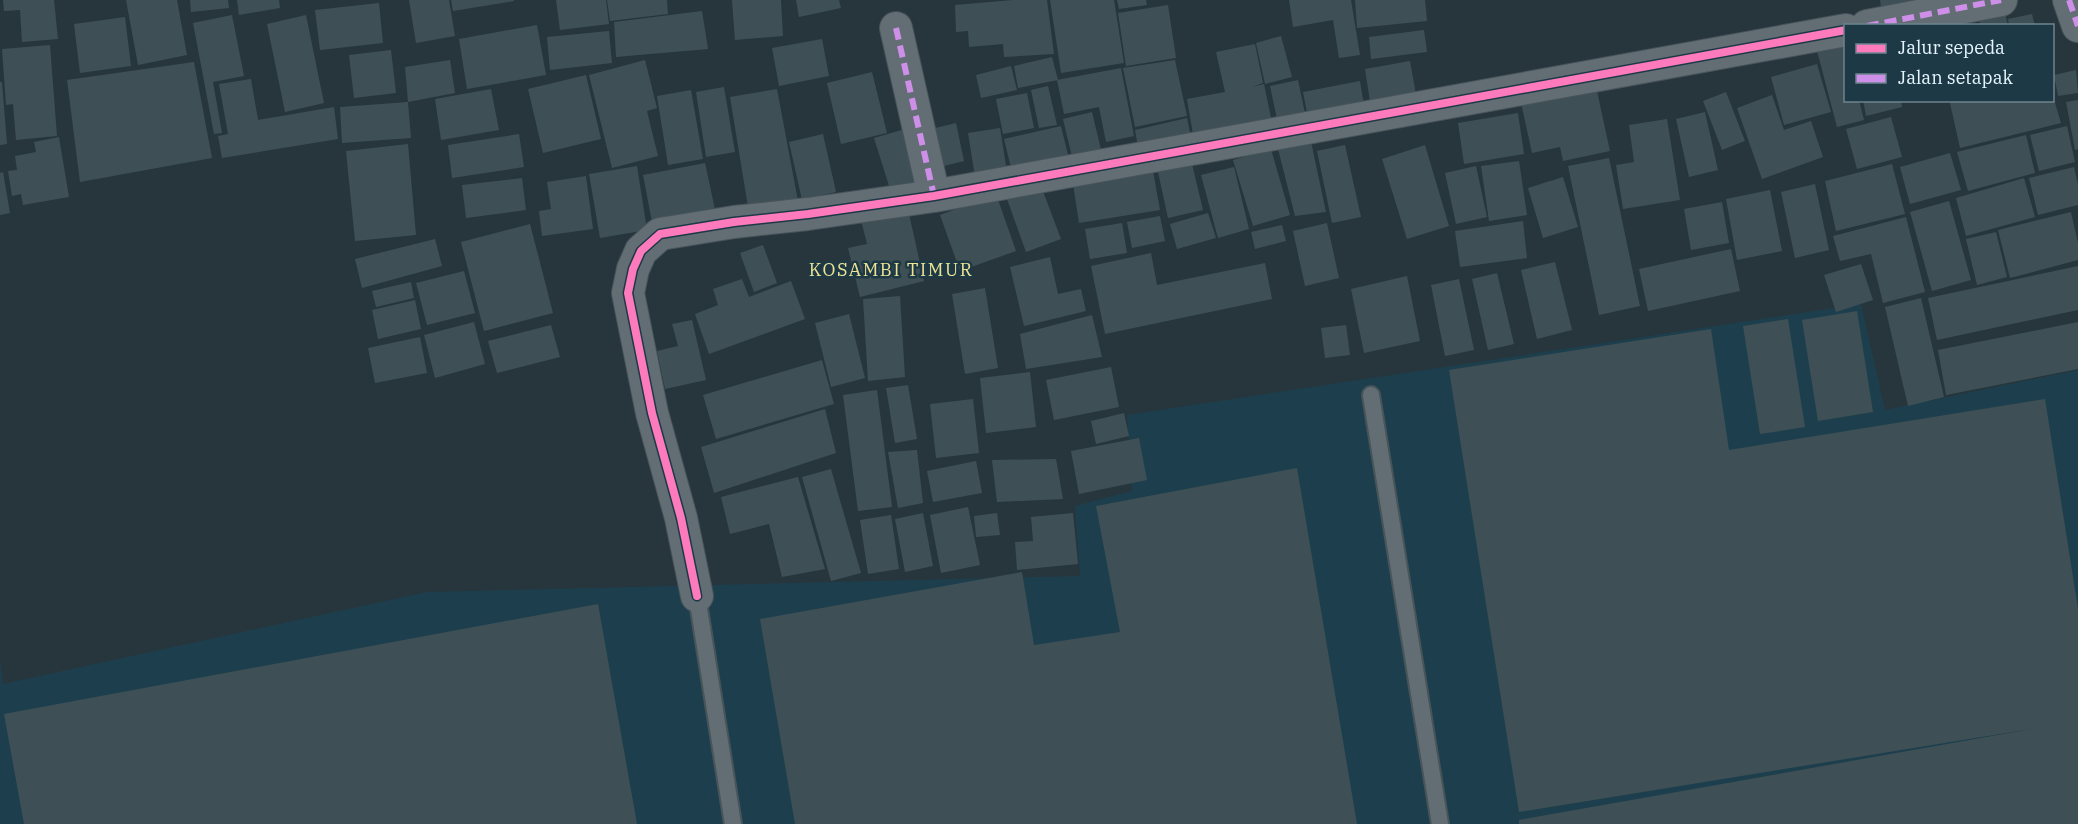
<svg xmlns="http://www.w3.org/2000/svg" width="2078" height="824" font-family="'IBM Plex Serif',serif">
<style>
.built{fill:#1d3f4d}
.building{fill:#3e5055}
.lines{fill:none;stroke-linecap:round;stroke-linejoin:round}
.service-casing{stroke:#47545a;stroke-width:20}
.minor-casing{stroke:#47545a;stroke-width:34}
.service{stroke:#636e74;stroke-width:16}
.minor{stroke:#636e74;stroke-width:32}
.quiet{stroke:#ce8fe9;stroke-width:6;stroke-dasharray:12 6;stroke-linecap:butt}
.cycleway-casing{stroke:#1e3946;stroke-width:11}
.cycleway{stroke:#fd7abc;stroke-width:8}
.labels{text-anchor:middle;dominant-baseline:central;stroke-width:5;stroke-linejoin:round;paint-order:stroke}
.quarter-label{font-size:18px;letter-spacing:1.5px;fill:#efe394;stroke:#1e3946}
</style>
<rect width="100%" height="100%" fill="#27363d"/>
<!-- built -->
<path class="built" d="M1861,304L1885,410L2078,370V824H0V658L3,684L427,592L1080,576L1075,506L1132,491L1127,415Z"/>
<!-- building -->
<path class="building" d="M3,0H54L58,39L22,42L20,10L4,11Z
M126,0H177L187,55L138,65Z
M190,0H228L229,8L191,12Z
M237,0H279L280,8L239,15Z
M409,0H449L455,36L416,43Z
M451,0H514V1L453,11Z
M556,0H606L609,24L560,30Z
M607,0H667L668,14L610,21Z
M732,0H781L783,36L735,40Z
M796,0H839L841,8L799,17Z
M1013,0H1047L1054,54L1004,57L1003,44L969,47L968,31L956,32L955,5Z
M1050,0H1114L1124,63L1061,73Z
M1117,0H1146L1147,5L1119,9Z
M1289,0H1351L1360,55L1339,58L1333,20L1293,27Z
M1355,0H1425L1427,21L1357,28Z
M1880,0H1926L1882,14Z
M379,3L383,43L320,50L315,10Z
M1168,5L1176,58L1126,66L1118,13Z
M2004,8L2008,26H1980L1978,12Z
M702,11L708,49L616,57L614,22Z
M2032,14L2035,26H2009L2008,19Z
M232,15L244,76L213,82L222,133L214,134L193,23Z
M306,15L324,103L285,112L267,24Z
M125,17L131,66L80,73L74,24Z
M537,25L546,75L467,89L459,39Z
M1424,30L1427,52L1371,59L1369,37Z
M609,31L612,63L550,70L547,37Z
M1281,36L1292,77L1265,84L1256,43Z
M822,39L829,76L779,86L772,48Z
M1255,44L1263,83L1252,87L1264,84L1274,132L1195,146L1187,99L1225,92L1216,52Z
M50,45L57,136L16,140L13,104L6,105L2,49Z
M1846,45V100H1859L1864,120L1837,127L1816,47Z
M391,50L396,93L354,98L349,55Z
M1052,57L1058,80L1018,88L1014,66Z
M450,60L455,93L408,102L405,67Z
M645,60L657,108L647,111L658,156L612,168L589,75Z
M1175,60L1187,116L1135,127L1123,68Z
M1410,61L1417,100L1371,108L1365,69Z
M194,62L212,158L80,182L67,80Z
M1817,64L1831,112L1784,125L1771,77Z
M1011,66L1017,90L981,98L976,75Z
M1121,68L1134,136L1106,142L1099,107L1064,114L1057,80Z
M2076,70L2078,93L2058,96L2054,75Z
M872,72L887,133L841,144L827,83Z
M586,75L601,139L543,153L528,89Z
M251,79L258,120L334,107L338,139L222,158L218,136L228,134L219,84Z
M1298,80L1306,118L1278,124L1270,86Z
M1360,81L1365,112L1309,123L1303,92Z
M0,82H2L7,144L0,145Z
M1595,82L1610,151L1563,161L1560,147L1532,153L1520,98Z
M1048,86L1057,125L1039,128L1031,90Z
M724,87L735,152L706,157L696,92Z
M491,89L499,130L441,140L435,99Z
M777,89L798,201L748,207L730,97Z
M691,90L703,159L668,165L657,96Z
M1726,92L1745,141L1722,150L1703,101Z
M1027,93L1034,128L1003,134L996,99Z
M2052,93L2061,123L1960,148L1950,103L1962,100H2052Z
M1772,95L1784,130L1811,121L1823,157L1762,179L1737,108Z
M1863,100H1901L1902,107L1866,116Z
M2078,100V149L2075,150L2066,102Z
M408,102L411,138L342,143L340,107Z
M1092,112L1103,158L1074,165L1063,119Z
M1705,112L1718,170L1689,177L1676,119Z
M1518,113L1524,154L1464,164L1458,123Z
M1891,117L1902,157L1857,169L1846,129Z
M1187,118L1193,147L1140,158L1135,130Z
M1667,119L1680,200L1623,209L1616,165L1634,162L1629,125Z
M956,123L964,161L940,167L931,129Z
M1061,126L1071,167L1014,180L1004,139Z
M2067,126L2075,162L2039,171L2030,135Z
M912,127L928,178L890,189L874,138Z
M1000,128L1007,172L975,177L968,133Z
M519,134L524,167L452,178L448,145Z
M823,134L836,192L802,200L789,142Z
M2026,135L2035,173L1968,191L1957,152Z
M59,137L69,197L23,205L21,194L12,196L8,171L17,170L15,156L36,152L34,142Z
M1310,137L1326,212L1295,216L1277,145Z
M408,144L416,235L355,241L346,151Z
M1345,145L1361,217L1332,223L1317,151Z
M1425,145L1449,226L1407,239L1382,159Z
M1271,149L1290,215L1253,226L1233,160Z
M1950,153L1961,190L1910,204L1900,167Z
M1609,158L1640,306L1599,315L1568,166Z
M1519,161L1527,215L1489,221L1481,166Z
M705,163L716,214L653,227L643,175Z
M1192,164L1203,210L1168,218L1158,172Z
M1892,164L1905,214L1836,231L1825,181Z
M637,166L647,230L600,238L589,174Z
M1476,166L1487,217L1456,224L1445,173Z
M1234,167L1249,229L1218,238L1201,175Z
M2074,167L2078,185V205L2038,215L2029,178Z
M1153,171L1160,210L1079,223L1073,184Z
M3,172L10,213L0,215V173Z
M586,176L593,229L542,236L539,211L551,209L547,182Z
M1563,177L1578,227L1543,238L1528,188Z
M522,178L526,210L466,218L462,185Z
M2024,178L2035,217L1966,236L1956,198Z
M1815,184L1829,250L1795,258L1781,192Z
M1041,186L1061,239L1026,252L1007,199Z
M1770,190L1782,251L1737,260L1726,199Z
M996,194L1016,251L960,271L940,215Z
M1949,201L1971,280L1932,291L1910,212Z
M1722,202L1729,243L1691,250L1684,209Z
M907,205L924,281L860,297L848,248L867,244L860,216Z
M2071,212L2078,243V260L2010,278L1998,230Z
M1208,213L1216,238L1177,249L1170,224Z
M1160,216L1165,241L1132,248L1127,222Z
M1906,217L1925,292L1883,303L1871,254L1840,261L1833,236Z
M1523,221L1527,258L1460,267L1455,231Z
M1122,223L1127,253L1090,259L1085,229Z
M1327,223L1339,278L1305,286L1293,231Z
M530,224L553,313L484,331L461,242Z
M1282,225L1286,241L1255,249L1251,232Z
M1996,232L2007,277L1977,285L1966,239Z
M435,239L442,266L362,288L355,259Z
M763,245L777,283L754,292L740,253Z
M1731,249L1740,291L1648,311L1639,269Z
M1151,253L1157,285L1265,263L1272,299L1105,334L1091,266Z
M1050,257L1058,294L1081,289L1086,311L1024,326L1010,267Z
M1555,262L1572,330L1537,339L1521,270Z
M1861,264L1873,300L1836,312L1824,275Z
M2078,266V310L1937,340L1928,298Z
M464,271L475,313L427,325L416,283Z
M1497,273L1514,344L1488,350L1472,279Z
M1407,276L1420,341L1364,353L1351,289Z
M742,279L749,297L791,281L805,319L709,354L695,314L718,305L713,289Z
M1459,279L1474,350L1445,356L1431,285Z
M411,282L414,298L376,307L372,291Z
M985,288L998,368L965,374L952,294Z
M900,296L905,377L868,381L863,299Z
M1921,298L1944,397L1908,406L1885,307Z
M415,300L421,329L378,339L372,310Z
M1857,311L1873,412L1818,421L1802,320Z
M849,314L865,378L831,387L815,323Z
M1092,315L1102,357L1026,369L1020,334Z
M1788,319L1805,427L1760,434L1743,326Z
M692,320L706,380L665,389L657,351L678,346L672,324Z
M474,322L485,364L435,378L424,335Z
M2078,322V369L1946,395L1938,350Z
M551,325L560,357L497,373L488,341Z
M1346,325L1350,355L1325,358L1321,328Z
M1711,329L1729,450L2045,399L2078,609V824H1519V820L2037,728L1519,812L1449,370Z
M420,337L427,373L375,383L368,348Z
M822,360L834,404L716,439L703,395Z
M1111,367L1119,407L1054,420L1046,380Z
M1030,372L1036,427L986,433L980,378Z
M908,385L917,439L895,443L886,388Z
M877,390L892,507L858,511L843,395Z
M973,399L979,453L936,458L930,404Z
M825,409L836,453L714,493L701,447Z
M1124,413L1129,436L1096,444L1091,421Z
M1139,438L1147,480L1079,494L1071,451Z
M917,450L923,503L898,508L888,452Z
M1056,459L1063,499L997,502L992,460Z
M976,461L982,493L933,502L927,471Z
M1297,468L1357,824H795L760,619L1022,572L1034,645L1120,632L1096,506Z
M831,469L861,573L831,581L802,477Z
M798,477L825,569L782,577L769,524L730,534L721,497Z
M968,507L980,565L941,573L930,515Z
M923,513L933,566L905,572L895,519Z
M997,513L1000,535L976,537L974,516Z
M1073,513L1078,564L1017,570L1015,542L1033,541L1031,517Z
M891,515L899,569L868,574L860,520Z
M598,604L637,824H24L4,714Z"/>
<g class="lines">
<!-- service casing -->
<g class="service-casing">
<path id="service" d="M1371,395L1440,824
M697,596L733,824"/>
</g>
<!-- minor casing -->
<g class="minor-casing">
<path id="minor" d="M2069,0L2078,26
M1867,26L2001,0
M896,28L934,196
M697,596L681,518L652,413L628,293L633,269L641,251L660,234L734,222L808,214L934,196L1846,30"/>
</g>
<!-- service -->
<use href="#service" class="service"/>
<!-- minor -->
<use href="#minor" class="minor"/>
<!-- quiet -->
<path class="quiet" d="M2069,0L2078,26
M1867,26L2001,0
M896,28L934,196"/>
<!-- cycleway casing -->
<g class="cycleway-casing">
<path id="cycleway" d="M697,596L681,518L652,413L628,293L633,269L641,251L660,234L734,222L808,214L934,196L1846,30"/>
</g>
<!-- cycleway -->
<use href="#cycleway" class="cycleway"/>
</g>
<g class="labels">
<!-- quarter labels -->
<g class="quarter-label">
<text x="891" y="269">KOSAMBI TIMUR</text>
</g>
</g>
<!-- legend -->
<rect x="1844" y="24" width="210" height="78" fill="#1e3946" stroke="#6e848f" stroke-width="1.5"/>
<rect x="1856" y="44" width="30" height="9" fill="#fd7abc" stroke="#6e848f" stroke-width="1.5"/>
<text x="1898" y="54" font-size="18" fill="#e5f5fd">Jalur sepeda</text>
<rect x="1856" y="74" width="30" height="9" fill="#ce8fe9" stroke="#6e848f" stroke-width="1.5"/>
<text x="1898" y="84" font-size="18" fill="#e5f5fd">Jalan setapak</text>
</svg>
